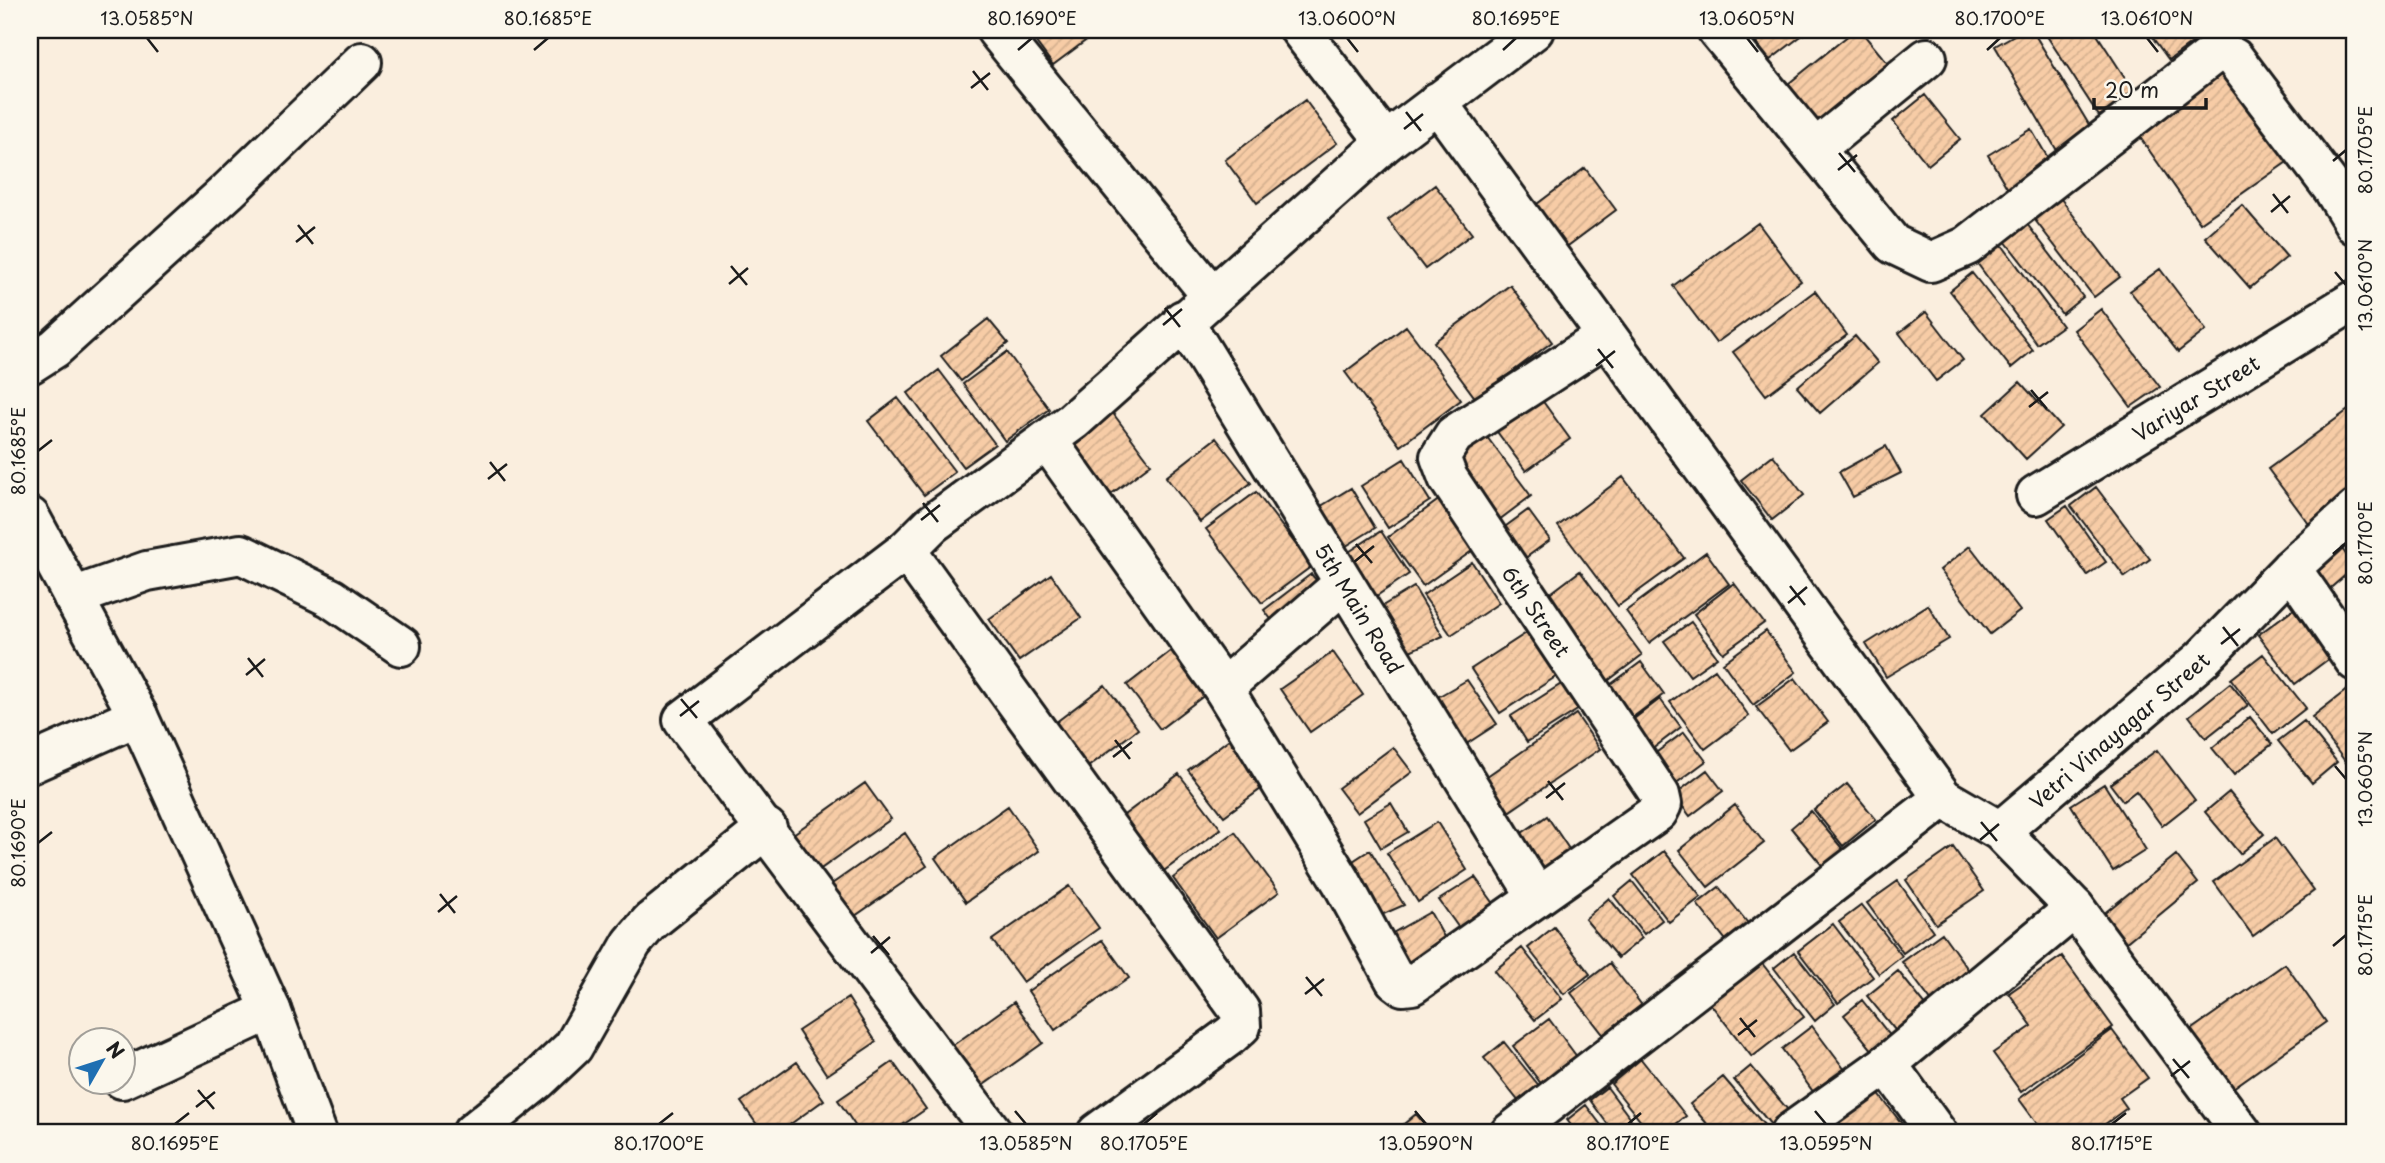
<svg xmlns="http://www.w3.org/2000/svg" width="2385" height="1163" font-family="'Playpen Sans',sans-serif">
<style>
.building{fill:url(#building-hatch);stroke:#1c1c1c;stroke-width:2}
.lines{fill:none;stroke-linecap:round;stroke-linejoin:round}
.minor-casing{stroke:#1c1c1c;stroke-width:44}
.minor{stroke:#fbf7ec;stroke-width:38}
.ticks{fill:none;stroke:#1c1c1c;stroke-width:2.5}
.labels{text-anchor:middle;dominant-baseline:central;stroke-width:5;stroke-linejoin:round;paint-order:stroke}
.street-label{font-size:21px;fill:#1c1c1c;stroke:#fbf7ec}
.neatline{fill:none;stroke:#1c1c1c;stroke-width:2.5}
.ticks-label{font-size:18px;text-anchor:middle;fill:#1c1c1c}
</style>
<defs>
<pattern id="building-hatch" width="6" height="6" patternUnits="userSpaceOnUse" patternTransform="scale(1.75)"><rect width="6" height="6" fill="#f7cca6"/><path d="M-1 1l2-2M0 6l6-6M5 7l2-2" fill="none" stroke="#d3af8e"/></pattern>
</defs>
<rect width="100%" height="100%" fill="#faeede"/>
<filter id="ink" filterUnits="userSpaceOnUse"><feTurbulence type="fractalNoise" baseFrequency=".0143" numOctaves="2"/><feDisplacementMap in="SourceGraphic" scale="14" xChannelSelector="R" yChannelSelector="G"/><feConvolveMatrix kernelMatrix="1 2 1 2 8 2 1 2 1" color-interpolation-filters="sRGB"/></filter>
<g filter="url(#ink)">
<!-- building -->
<path class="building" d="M1036,30H1100L1053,65L1030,34Z
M1757,30H1809L1770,60L1750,35Z
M1855,30H1860L1890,66L1819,123L1788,84Z
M2023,30H2032L2094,133L2059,154L1995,46Z
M2043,30H2094L2135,93L2099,116Z
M2147,30H2209L2169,60Z
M2226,70L2290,160L2200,223L2137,133Z
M1925,95L1960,139L1928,165L1893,121Z
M1305,100L1337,143L1257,203L1225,160Z
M2031,129L2055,170L2012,196L1988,155Z
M1585,168L1616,210L1557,254L1525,213Z
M1435,185L1472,234L1425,269L1388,220Z
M2055,191L2120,277L2094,297L2028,211Z
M2242,205L2287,257L2250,288L2205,237Z
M1758,223L1801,281L1716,343L1673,286Z
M2027,224L2083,297L2062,314L2005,241Z
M2002,245L2062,326L2037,344L1977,263Z
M2160,269L2206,330L2178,352L2130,291Z
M1972,273L2033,350L2011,368L1950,291Z
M1510,285L1552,342L1476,399L1434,342Z
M1815,291L1847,335L1766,395L1733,352Z
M2101,309L2160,387L2131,407L2074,330Z
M1926,312L1963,360L1936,381L1899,333Z
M988,319L1008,343L961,381L941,356Z
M1406,326L1461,400L1400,446L1345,372Z
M1855,336L1878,363L1820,413L1797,387Z
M1007,352L1049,409L1005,441L963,384Z
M939,370L995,444L963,467L908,393Z
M2020,382L2061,427L2026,459L1985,414Z
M1539,396L1570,439L1526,471L1495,429Z
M898,398L955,472L924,495L868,421Z
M2355,405V490L2309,524L2268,469Z
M1112,412L1151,464L1098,504L1059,451Z
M1481,429L1531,496L1495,523L1445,456Z
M1216,438L1251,483L1200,522L1166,477Z
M1886,446L1901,473L1853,497L1839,472Z
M1773,455L1804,495L1772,520L1741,480Z
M1404,459L1430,501L1388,528L1361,486Z
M1623,477L1684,558L1618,606L1558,526Z
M2096,487L2150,559L2125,577L2071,506Z
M1351,488L1375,528L1338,551L1313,511Z
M1256,492L1312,566L1262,603L1206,529Z
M1440,499L1476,548L1423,586L1388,537Z
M2067,506L2106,562L2087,575L2048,519Z
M1528,510L1550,540L1524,559L1502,529Z
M2355,529V556L2343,539Z
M1381,531L1409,574L1366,603L1338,559Z
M1970,546L2020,611L1990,634L1940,570Z
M2340,546L2355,567L2320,597L2303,578Z
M1706,552L1729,584L1649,643L1626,611Z
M1472,562L1499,603L1451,635L1423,595Z
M1580,571L1642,655L1601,686L1539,602Z
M1051,574L1081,618L1019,661L989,619Z
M1311,574L1324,589L1277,627L1264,610Z
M1734,583L1764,623L1723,653L1694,614Z
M1414,587L1443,636L1401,655L1374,611Z
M1928,605L1949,639L1886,677L1866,644Z
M2293,609L2331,657L2295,684L2258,635Z
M2355,610V649L2336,625Z
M1691,622L1717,657L1690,676L1664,641Z
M1766,631L1796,672L1753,705L1723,663Z
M1528,632L1557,676L1500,713L1471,669Z
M1176,647L1210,691L1160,729L1127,685Z
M1333,652L1363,695L1310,732L1280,689Z
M2263,654L2306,708L2273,734L2231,679Z
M1641,662L1664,694L1625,723L1602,691Z
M1715,669L1749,716L1705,749L1670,702Z
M1795,678L1828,722L1789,750L1756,707Z
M1467,680L1497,724L1457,750L1429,702Z
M1563,683L1579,709L1527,742L1511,716Z
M2230,683L2248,705L2206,738L2189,716Z
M1105,685L1138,729L1088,767L1055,723Z
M2353,685L2355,765L2350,768L2312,717Z
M1660,699L1681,727L1643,756L1622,728Z
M1576,714L1600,749L1494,822L1470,788Z
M2250,717L2272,744L2234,775L2212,748Z
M2304,721L2337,762L2312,783L2278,741Z
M1240,731L1276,778L1224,816L1188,770Z
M1684,732L1706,761L1667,790L1645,761Z
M1393,747L1412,772L1357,813L1338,788Z
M2157,750L2195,800L2162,826L2136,791L2123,801L2110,784Z
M1707,770L1723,791L1690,816L1674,795Z
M1179,774L1221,829L1161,873L1120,818Z
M865,783L891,819L815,873L789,837Z
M1847,784L1876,819L1843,846L1814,810Z
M2104,784L2146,850L2113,871L2071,805Z
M2229,792L2264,834L2240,854L2205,812Z
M1391,803L1408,832L1381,848L1364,819Z
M1735,805L1764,843L1708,887L1679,850Z
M1008,806L1039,851L966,902L935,858Z
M1811,811L1850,858L1830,875L1791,828Z
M1547,816L1573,855L1539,878L1513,839Z
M1437,822L1467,870L1418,902L1387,853Z
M1235,832L1279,892L1216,938L1173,878Z
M905,833L927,866L852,918L829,886Z
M2275,838L2314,891L2253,936L2214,882Z
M1953,847L1984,891L1936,924L1906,880Z
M1370,850L1404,905L1370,920L1342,868Z
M1664,851L1701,897L1669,922L1633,875Z
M2176,855L2198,883L2124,944L2101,916Z
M1475,877L1502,915L1466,938L1439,900Z
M1632,881L1662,920L1644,934L1614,896Z
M1898,881L1933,931L1903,953L1867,903Z
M1069,886L1099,928L1023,982L992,940Z
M1719,887L1759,937L1737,954L1697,904Z
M1609,898L1642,938L1618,958L1585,919Z
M1862,905L1902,956L1879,974L1839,922Z
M1430,912L1448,944L1402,971L1384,938Z
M1833,924L1873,977L1838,1003L1798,951Z
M1554,927L1590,974L1564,994L1528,948Z
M1942,933L1980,986L1941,1014L1902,962Z
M1102,940L1129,978L1055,1030L1028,991Z
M1522,948L1562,999L1535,1020L1494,971Z
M1794,952L1835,1004L1815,1021L1774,968Z
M2062,956L2113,1027L2021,1092L1993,1053L2032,1026L2009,993Z
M1761,962L1804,1017L1752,1057L1709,1002Z
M1610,963L1650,1016L1612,1046L1571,993Z
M2285,964L2326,1022L2230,1090L2189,1031Z
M1898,971L1935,1017L1904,1041L1867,996Z
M848,998L876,1042L827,1075L798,1031Z
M1862,1000L1899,1047L1881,1061L1844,1015Z
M1014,1002L1043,1043L975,1091L946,1050Z
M1549,1019L1586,1069L1551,1097L1513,1046Z
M1812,1026L1848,1074L1817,1097L1782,1049Z
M2112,1030L2148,1078L2120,1098L2127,1108L2093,1133H2044L2019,1099Z
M1504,1042L1548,1097L1528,1113L1484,1058Z
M1641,1059L1686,1116L1665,1133H1650L1611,1084Z
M797,1062L824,1100L778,1133H763L741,1102Z
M893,1062L926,1109L891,1133H860L838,1100Z
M1751,1066L1794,1117L1776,1131L1734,1080Z
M1723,1077L1771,1133H1715L1690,1104Z
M1607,1087L1641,1133H1614L1590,1100Z
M1874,1088L1909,1133H1843L1832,1120Z
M1586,1105L1607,1133H1577L1567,1120Z
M1416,1114L1432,1133H1393Z"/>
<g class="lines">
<!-- minor casing -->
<g class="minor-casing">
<g id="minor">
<path d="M996,30L1211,295"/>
<path d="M1300,30L1386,142"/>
<path d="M1717,30L1893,244L1931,262L1967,246L2214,54L2222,52L2234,58L2333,189L2355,225"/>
<path d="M1437,102L1943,798L2000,831L2075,908L2242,1133"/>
<path d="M1815,149L1927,58"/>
<path id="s1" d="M1183,320L1537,897"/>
<path d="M30,364L55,348L228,191L362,62"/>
<path d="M1047,440L1223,688L1341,881L1395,980L1403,986L1412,985L1658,812L1662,804L1660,795L1448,478L1440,457L1454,435L1605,337"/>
<path id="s2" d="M2036,495L2355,300"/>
<path d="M30,517L138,716L271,1010L317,1133"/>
<path d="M906,550L1240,1011L1241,1026L1231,1035L1097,1133"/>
<path d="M2291,568L2355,661"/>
<path d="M73,597L147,571L241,554L331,598L401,646"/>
<path d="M1223,688L1344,583"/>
<path d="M30,764L138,716"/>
<path id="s3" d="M2000,831L2202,659L2291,568L2355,510"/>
<path d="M1887,1064L1937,1133"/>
<path d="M122,1079L271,1010"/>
<path d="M472,1133L538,1080L573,1047L632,943L650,922L767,828"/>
<path d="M993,1133L683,720L906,550L932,524L1073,421L1386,142L1534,30"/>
<path d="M1510,1133L1943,798"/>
<path d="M1790,1133L1887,1064L2075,908"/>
</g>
</g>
<!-- minor -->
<use href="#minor" class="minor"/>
</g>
</g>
<!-- ticks -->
<path class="ticks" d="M147,38L158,52M1347,38L1358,52M1747,38L1758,52M2147,38L2158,52M534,50L548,38M1018,50L1032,38M1503,50L1516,38M1987,50L2000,38M973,71L988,90M971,88L990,73M1406,112L1421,131M1404,129L1423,114M1839,153L1855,172M2333,161L2346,150M1838,170L1857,155M2273,194L2288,213M2271,212L2290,196M298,225L313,244M296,242L315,227M731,266L747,285M2335,272L2346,285M729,284L748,268M1165,308L1180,327M1163,325L1182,309M1598,349L1613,368M1596,366L1615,351M2031,390L2047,409M2029,407L2048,392M38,451L52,440M490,462L505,481M488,479L507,464M923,503L938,522M921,520L940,505M1356,544L1372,563M2333,554L2346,543M1354,562L1374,546M1790,586L1805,605M1788,603L1807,587M2223,627L2238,646M2221,644L2240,629M248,658L263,677M246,675L265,659M681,699L697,718M680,716L699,701M1115,740L1130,759M1113,757L1132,742M2335,766L2346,779M1548,781L1563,800M1546,798L1565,783M1981,822L1997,841M1980,840L1999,824M38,843L52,832M440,894L455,913M438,912L457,896M873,936L889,955M2333,946L2346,935M871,953L890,937M1306,977L1322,996M1305,994L1324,979M1740,1018L1755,1037M1738,1035L1757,1020M2173,1059L2189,1078M2171,1076L2190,1061M198,1090L214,1109M196,1107L215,1092M1015,1111L1026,1124M1415,1111L1426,1124M1815,1111L1826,1124M175,1124L189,1113M659,1124L673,1113M1144,1124L1157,1113M1628,1124L1641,1113M2112,1124L2126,1113"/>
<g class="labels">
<!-- street labels -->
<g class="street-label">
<text stroke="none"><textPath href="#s2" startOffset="187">Variyar Street</textPath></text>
<text stroke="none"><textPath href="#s1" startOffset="338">5th Main Road</textPath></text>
<text transform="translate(1537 611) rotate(56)">6th Street</text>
<text stroke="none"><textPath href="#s3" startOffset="156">Vetri Vinayagar Street</textPath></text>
</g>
</g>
<!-- margin -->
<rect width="2385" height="1163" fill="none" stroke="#fbf7ec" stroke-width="77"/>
<!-- north arrow -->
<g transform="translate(102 1061) rotate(51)"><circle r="33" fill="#fbf7ec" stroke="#a29f99" stroke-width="2"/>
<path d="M0-5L12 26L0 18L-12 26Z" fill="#1f6fb2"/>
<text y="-10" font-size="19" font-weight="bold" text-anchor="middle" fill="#1c1c1c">N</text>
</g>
<!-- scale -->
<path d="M2094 98v10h112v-10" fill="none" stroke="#1c1c1c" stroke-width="3.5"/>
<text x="2105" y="98" font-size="21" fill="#1c1c1c" stroke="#fbf7ec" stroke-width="5" paint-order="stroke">20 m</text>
<rect x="38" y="38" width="2308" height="1086" class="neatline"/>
<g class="ticks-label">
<text x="147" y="25">13.0585°N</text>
<text x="548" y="25">80.1685°E</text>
<text x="1032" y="25">80.1690°E</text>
<text x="1347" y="25">13.0600°N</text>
<text x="1516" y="25">80.1695°E</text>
<text x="1747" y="25">13.0605°N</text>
<text x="2000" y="25">80.1700°E</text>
<text x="2147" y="25">13.0610°N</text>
<text transform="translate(2366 150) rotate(-90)" y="6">80.1705°E</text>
<text transform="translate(2366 285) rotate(-90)" y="6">13.0610°N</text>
<text transform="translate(19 451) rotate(-90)" y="6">80.1685°E</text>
<text transform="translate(2366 543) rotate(-90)" y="6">80.1710°E</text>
<text transform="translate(2366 779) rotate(-90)" y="6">13.0605°N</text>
<text transform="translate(19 843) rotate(-90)" y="6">80.1690°E</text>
<text transform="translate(2366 935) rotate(-90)" y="6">80.1715°E</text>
<text x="175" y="1150">80.1695°E</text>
<text x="659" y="1150">80.1700°E</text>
<text x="1026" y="1150">13.0585°N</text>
<text x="1144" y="1150">80.1705°E</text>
<text x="1426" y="1150">13.0590°N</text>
<text x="1628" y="1150">80.1710°E</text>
<text x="1826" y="1150">13.0595°N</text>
<text x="2112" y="1150">80.1715°E</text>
</g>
</svg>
